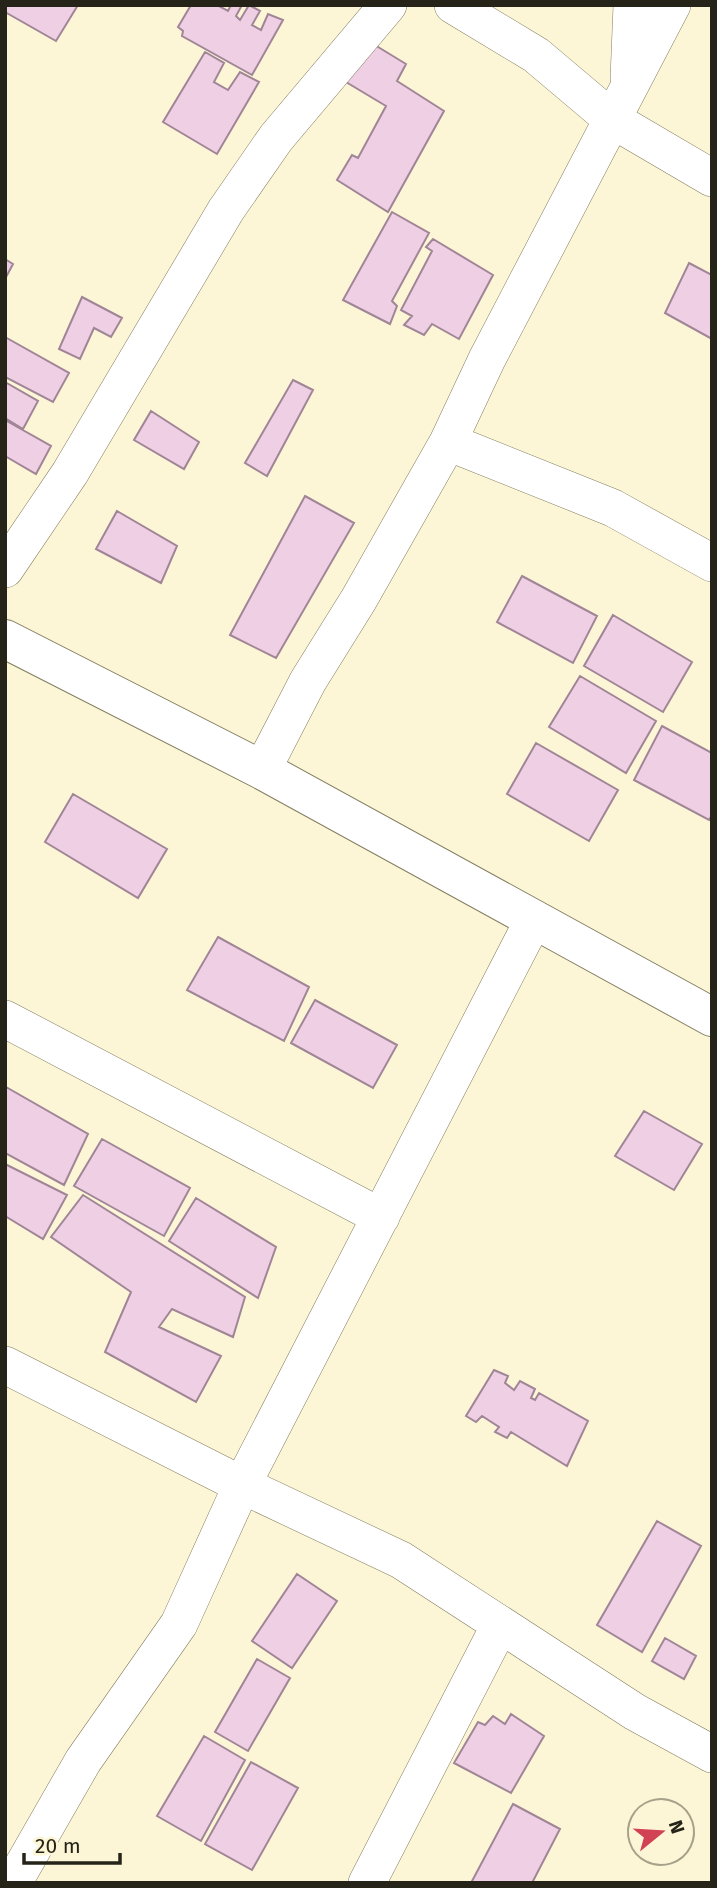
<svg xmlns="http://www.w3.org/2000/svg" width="717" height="1888" font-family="'Fira Sans',sans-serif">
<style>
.building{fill:#efcfe4;stroke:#a08597;stroke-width:2}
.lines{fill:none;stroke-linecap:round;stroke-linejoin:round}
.minor-casing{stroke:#837e61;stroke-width:38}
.tertiary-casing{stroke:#837e61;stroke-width:40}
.minor{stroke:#fff;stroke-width:37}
.tertiary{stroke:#fff;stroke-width:38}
</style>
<rect width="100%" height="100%" fill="#fcf6d6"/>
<!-- building -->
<path class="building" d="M5,5H78L56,41L5,12Z
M191,5H217L228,11L231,5H242L236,16L240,20L249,5L260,11L252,25L261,30L268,14L283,20L252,75L182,36L183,31L178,27Z
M365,39L406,64L397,81L444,111L388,212L337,180L352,155L358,158L386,106L336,76Z
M205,52L224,63L214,82L228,90L240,72L259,82L217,154L163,122Z
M392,212L429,233L392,301L397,306L390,324L343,300Z
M433,239L493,275L459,339L432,324L424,335L404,325L412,316L401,310L432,251L426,247Z
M5,259L13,264L5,279Z
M689,263L712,275V339L665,313Z
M82,297L122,318L111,337L94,328L80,359L59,349Z
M5,337L69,373L53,402L5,377Z
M293,380L313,390L267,476L245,463Z
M5,382L38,401L23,429L5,418Z
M151,411L199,442L184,469L134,440Z
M5,420L51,446L36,474L5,456Z
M305,496L354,523L276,658L230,635Z
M117,511L177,546L161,583L96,549Z
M522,576L597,616L573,663L497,622Z
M613,615L692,662L663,712L584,666Z
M580,676L656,721L626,773L549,727Z
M662,726L712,753V815L709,820L634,780Z
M536,743L618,790L589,841L507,794Z
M73,794L167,849L138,898L45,842Z
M218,937L309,987L284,1041L187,990Z
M315,1000L397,1045L373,1088L291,1043Z
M6,1087L88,1134L64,1185L5,1153Z
M644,1111L702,1144L674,1190L615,1156Z
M102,1139L190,1188L164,1236L74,1186Z
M5,1164L67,1195L43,1239L5,1216Z
M83,1195L245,1297L233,1337L172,1309L159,1327L221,1356L196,1402L105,1352L131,1292L51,1237Z
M196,1198L276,1247L258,1298L169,1241Z
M494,1370L508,1376L505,1383L514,1390L520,1381L535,1389L531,1398L535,1400L539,1393L588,1421L567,1466L511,1432L507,1438L495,1432L499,1427L482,1416L476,1422L466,1416Z
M657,1521L701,1546L642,1652L597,1625Z
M297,1574L337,1601L292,1668L252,1641Z
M665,1638L696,1656L684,1679L652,1661Z
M257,1659L290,1678L248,1751L215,1732Z
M511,1714L544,1736L511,1793L454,1763L478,1722L485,1725L493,1716L505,1724Z
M204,1736L245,1760L201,1841L157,1816Z
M251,1762L298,1788L252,1870L205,1844Z
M513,1804L560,1829L532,1883H471Z"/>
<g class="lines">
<!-- minor casing -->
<g class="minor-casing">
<path id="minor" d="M453,5L536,55L613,120L712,178
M629,78L632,5
M448,442L613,508L712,563
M5,569L70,473L226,210L276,138L388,5
M262,770L308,681L359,599L448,442L487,359L672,5
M5,1019L381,1217
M5,1365L242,1485L401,1560L635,1712L712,1754
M13,1883L83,1761L179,1624L242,1485L534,919
M367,1883L500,1625"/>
</g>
<!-- tertiary casing -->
<g class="tertiary-casing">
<path id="tertiary" d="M5,639L262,770L712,1017"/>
</g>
<!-- minor -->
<use href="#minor" class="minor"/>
<!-- tertiary -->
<use href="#tertiary" class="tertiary"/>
</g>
<!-- border -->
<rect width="717" height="1888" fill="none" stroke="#262418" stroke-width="14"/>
<!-- north arrow -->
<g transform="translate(661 1832) rotate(72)"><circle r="33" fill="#fcf6d6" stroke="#a6a28a" stroke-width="2"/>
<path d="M0-5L12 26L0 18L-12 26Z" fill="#d24255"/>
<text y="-10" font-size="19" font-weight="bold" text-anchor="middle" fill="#262418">N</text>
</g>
<!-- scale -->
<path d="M24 1853v10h96v-10" fill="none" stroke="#262418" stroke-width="3.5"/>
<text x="35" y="1853" font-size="21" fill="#262418" stroke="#fcf6d6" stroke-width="5" paint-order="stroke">20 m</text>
</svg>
